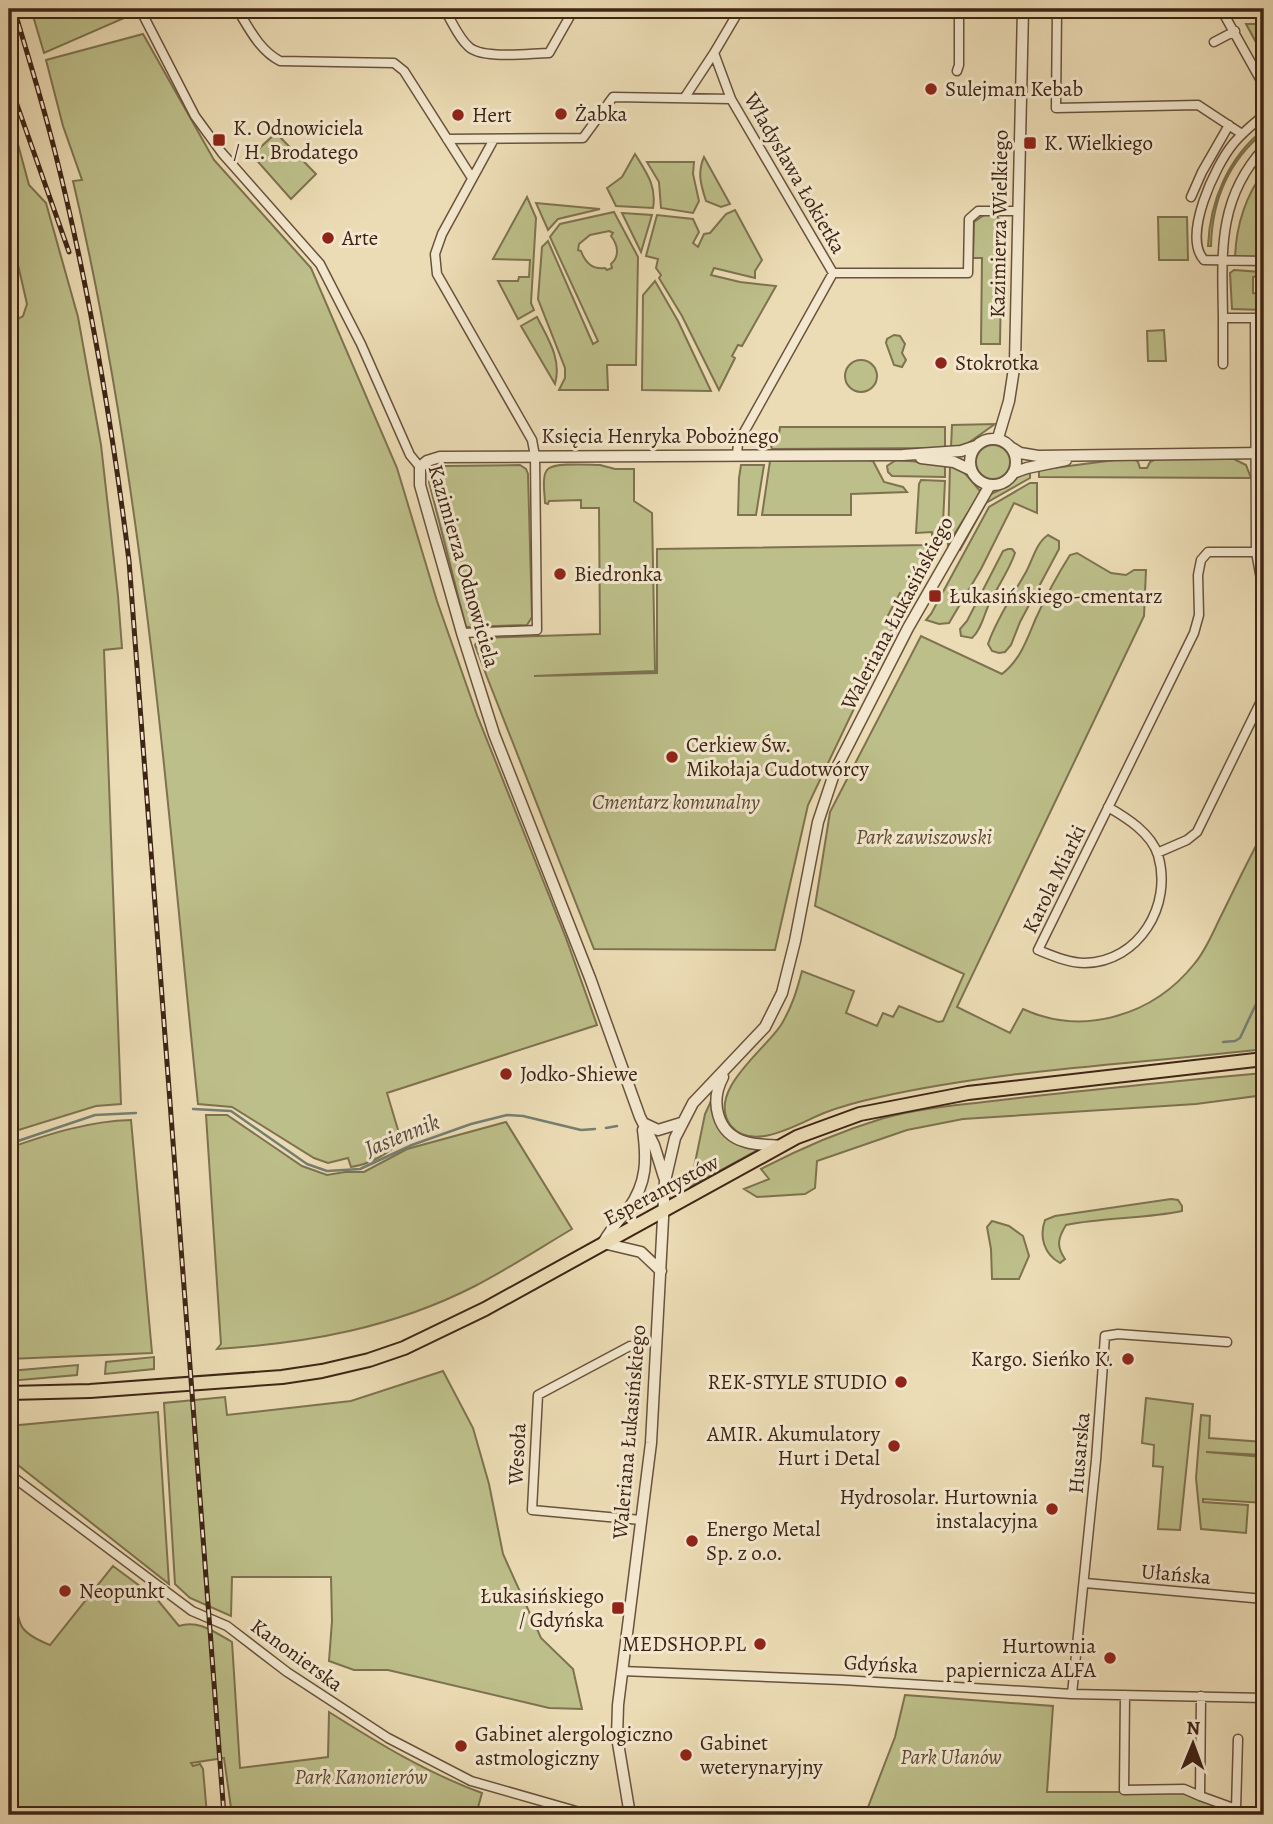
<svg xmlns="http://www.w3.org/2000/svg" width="1273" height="1824" font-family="Alegreya,serif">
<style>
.green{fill:#bdbf8a;stroke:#7e7250;stroke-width:2;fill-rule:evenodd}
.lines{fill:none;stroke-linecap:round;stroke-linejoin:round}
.stream{stroke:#757f73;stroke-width:2.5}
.minor-casing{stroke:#6a523e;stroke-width:11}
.tertiary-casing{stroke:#6a523e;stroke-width:13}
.primary-casing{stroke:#3f2416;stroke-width:16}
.minor{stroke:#f3e8cf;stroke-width:8}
.tertiary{stroke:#f3e8cf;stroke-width:10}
.primary{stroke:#ecdcb5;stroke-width:12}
.rail-casing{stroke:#3f2416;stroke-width:5}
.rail{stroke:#f3e8cf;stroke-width:2.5;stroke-dasharray:8;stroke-linecap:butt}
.poi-dot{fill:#8f2418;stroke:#f3e8cf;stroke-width:2.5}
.labels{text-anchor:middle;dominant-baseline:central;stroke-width:6;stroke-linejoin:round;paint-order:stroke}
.poi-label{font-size:21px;fill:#3f2416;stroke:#f3e8cf;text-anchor:start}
.street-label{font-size:21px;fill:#3f2416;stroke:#f3e8cf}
.park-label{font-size:21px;font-style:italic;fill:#5e4b33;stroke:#f3e8cf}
.water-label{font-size:23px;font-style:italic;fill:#564a3d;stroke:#f3e8cf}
</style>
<rect width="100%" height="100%" fill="#ecdcb5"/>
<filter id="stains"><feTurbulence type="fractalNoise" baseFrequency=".00286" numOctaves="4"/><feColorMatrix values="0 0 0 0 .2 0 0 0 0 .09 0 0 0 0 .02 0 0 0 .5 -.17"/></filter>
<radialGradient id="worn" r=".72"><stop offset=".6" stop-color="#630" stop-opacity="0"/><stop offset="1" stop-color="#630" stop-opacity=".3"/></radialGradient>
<!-- green -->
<path class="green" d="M31,9H128L131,15L44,53Z
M1246,24H1264V57Z
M143,34L214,160L311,268L397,468L437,601L477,715L566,938L597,1025L387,1093L401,1140C388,1154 370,1164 351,1167L348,1158L328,1163L314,1158L232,1107L198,1104C166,796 144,483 73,181L82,180L63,126L46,60Z
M9,111L29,185L46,203L78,317L101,445L118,596L122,648L104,650L121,1104L96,1106L9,1133V324L23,316L27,304L9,226Z
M1264,129V132C1229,161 1212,201 1211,246H1208C1210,200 1228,158 1264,129Z
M276,133L316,174L291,199L252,155Z
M635,154C646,172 657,186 653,208L616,206L607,188L622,177Z
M704,157L730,204L721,207L706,201C701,185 697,173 704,157Z
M647,162H694L693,174L699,201L693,213L661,208L659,182Z
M1264,171V258H1235C1236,226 1245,197 1264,171Z
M527,197L536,218L531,303L534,310L518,319L498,281H518L519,277H529L530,260L493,259Z
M536,203L600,209L558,219L548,230Z
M735,210L762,260L755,271V278L714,268L711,275L740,282L776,286L742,346L738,345L732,356L735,358L719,390L682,316L659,278L661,275L656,268L658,259L646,256L657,215L693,219L699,232L693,243L698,247L704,234L710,233L726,214Z
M614,212L638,257L636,365H607L608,390H559L565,378V368L538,299L542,247L548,241L593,344L598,341L550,237L560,224ZM609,231L613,233L611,236C618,245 620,256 611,264L612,268L607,270L605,268C592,270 585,262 581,251L578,250L579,244L590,235Z
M622,213L652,215L641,252Z
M984,215H997L1002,227L1000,344H981L982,258H973L974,222Z
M1158,217H1187L1188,260H1159Z
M1234,270L1261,272V275L1253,277V293L1264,294V310L1232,309L1230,273Z
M655,281L678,321L711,391L642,390L643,295Z
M537,317C548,339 562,359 555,384L521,326Z
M1164,330L1166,361H1148L1147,331Z
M894,335L900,336L905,344L902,353L906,360L902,367L894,365L886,343L887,339Z
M845 376a16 16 0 1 1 32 0a16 16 0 1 1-32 0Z
M995,424L964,446L951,448L952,425Z
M780,427H945V448L772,449L770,442H778Z
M976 462a17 17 0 1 1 34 0a17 17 0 1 1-34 0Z
M1122,459H1134L1138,462L1140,468H1147L1150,462L1156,459H1234L1246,465L1251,478L1039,477V470Z
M868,460L873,461L884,482L903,487L907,492L851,494V515H762L770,461Z
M896,460L945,464V477L892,476L888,472L887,466Z
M520,465L526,469L528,474L532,617L527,625L466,627L429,482L432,475L445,466Z
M600,465L615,469H634V501L652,513L655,671L534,676L657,673V549L929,545L932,541V532L916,533L919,484L921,480L945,481L942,544L909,597L900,593L885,621L893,627L808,805L775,950L594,949L487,677L475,645L479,638L600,634L599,508H581V500L549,501L548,504L545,503C545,495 541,475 548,469C555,462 589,465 600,465Z
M741,465H764L756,515H738L739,478Z
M950,465L963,471L981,492L948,544Z
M1030,472V478L986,503L960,550H957L989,495L1008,486L1020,475Z
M1030,483H1037V513L1014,503L981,569L949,623L939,624L926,620L931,614L989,507Z
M1048,535L1059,541V549L1020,622L1011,645L1005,652L999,653L992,651L988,644C997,618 1013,595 1026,572C1033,559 1036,543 1048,535Z
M1008,549H1012L1015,553C1009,571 997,587 989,604C984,615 981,630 972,638L961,636L960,629L967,621L1003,551Z
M1077,553L1111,573L1126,575L1134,570H1146L1144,616L957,1007L1010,1033L1023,1009C1084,1037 1154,1015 1195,963C1206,950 1213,932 1221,916C1235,887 1249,859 1264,830V1049C1137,1064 1006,1069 880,1097C861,1101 842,1106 824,1113C801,1122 753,1153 731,1126C705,1092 765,1050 781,1025C792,1007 797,990 802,971L854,991L846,1013L877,1026L883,1013L893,1017L899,1006L938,1022L943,1021L964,974L815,906L830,812L921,636L1002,674C1021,659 1027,639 1036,618C1046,596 1058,574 1070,555Z
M1264,1073V1095L1196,1104L963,1119L907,1130L817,1161L815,1188L805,1194L757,1197L744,1189L769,1179L761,1169C801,1148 841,1131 884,1118C925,1107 968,1104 1010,1099C1095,1089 1180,1081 1264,1073Z
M711,1101C714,1134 729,1143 760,1149L690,1187L705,1114Z
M206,1115H227L302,1166L327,1175L345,1172H364L407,1149L506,1122L572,1229C540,1248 508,1269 475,1286C393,1328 308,1343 217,1349L221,1344Z
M131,1120L152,1353L9,1359V1148C49,1134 89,1121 131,1120Z
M1171,1199L1178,1200L1182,1206V1211C1144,1219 1105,1217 1066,1225C1058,1238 1056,1246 1065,1259L1060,1263C1044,1254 1039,1237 1045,1220L1055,1216Z
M992,1221L1009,1226L1023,1236L1029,1256L1019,1279H992L991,1249L987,1227Z
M154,1357V1369L105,1374L106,1362Z
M78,1365L77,1375L9,1381V1371Z
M443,1371L473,1428L489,1484L503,1554L541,1638L573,1669L582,1709L549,1708L388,1670H354L329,1661L332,1621L331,1577H232L231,1616L190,1598L175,1584L164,1403L225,1397L227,1415L351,1401Z
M1146,1398L1193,1404L1180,1530L1158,1529L1163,1467L1153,1466L1154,1445L1142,1443Z
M158,1412L169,1584L9,1458V1426Z
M1201,1415L1210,1416L1209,1438L1264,1442V1455L1206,1452L1264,1457V1503L1203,1499V1502L1248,1505L1246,1533L1201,1529L1196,1478Z
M113,1566L156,1598L179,1626C198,1619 216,1633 232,1642L240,1768L328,1757L329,1712C378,1743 427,1773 482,1793L477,1811L482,1815H232L224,1758L191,1763L193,1766L200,1764L203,1769L207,1815H9V1599C19,1607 16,1614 21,1625C25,1634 40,1641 50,1645Z
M905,1695L1053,1706L1047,1792H1180L1238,1815H865L895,1737Z"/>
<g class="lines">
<!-- stream -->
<path class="stream" d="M1223,1042L1235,1041L1240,1038L1256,1004L1264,976
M193,1109L231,1111L307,1164L327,1171L360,1169L412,1145L471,1124L507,1115L523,1116L581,1130L595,1129
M606,1128L617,1126
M9,1144L95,1115L136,1113"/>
<!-- minor casing -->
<g class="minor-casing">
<path id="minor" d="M140,9L195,116L222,153L320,264L361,344L410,455L420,467
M237,9C249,28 259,50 280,61L394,63L404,71L472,178
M444,9C452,21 458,37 468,46C481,60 530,53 549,53L574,9H617
M1057,9L1056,108L1198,105L1242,134
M1221,9L1264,86
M1214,42L1235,31
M714,53L740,9
M957,71L959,65V9
M685,97L714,53L731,99L833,273L738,443L737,455
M1264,115C1253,124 1242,133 1233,144C1215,166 1182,236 1204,260L1264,261
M447,139L583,138L613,97L731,99
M1264,148C1217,199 1222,253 1223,318H1264
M1191,197L1202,172L1229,125
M833,273H968L969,219L978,211H1019
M1223,318V364
M1255,318L1256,552L1261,579L1264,584
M462,633L537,630L535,456L532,440L437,274L435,254L442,234L494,139
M1108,807C1127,818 1151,833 1158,855C1173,905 1139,962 1085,963C1069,963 1053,956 1038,950L1194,633L1199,615L1198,575L1201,560L1208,552H1264
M1157,853L1187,840L1197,832L1264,695
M630,1346L538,1395L532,1510L641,1520
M9,1474L192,1611L227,1626L287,1672L388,1738L471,1781L590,1815
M1085,1583L1264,1599
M622,1671L842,1680L1072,1694L1264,1698
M1072,1694L1096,1460L1105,1336L1118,1334L1227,1342
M1125,1695L1124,1790L1184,1789L1200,1796
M1201,1696L1200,1796L1236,1809
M1238,1739L1236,1809L1251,1815"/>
</g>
<!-- tertiary casing -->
<g class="tertiary-casing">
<path id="tertiary" d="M998,438L1009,401L1015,362L1023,9
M970 462a23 23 0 1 1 46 0a23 23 0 1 1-46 0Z
M1012,448L1020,453L1038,456L1264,453
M921,458L954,462L971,470
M1013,473L1027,468L1066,460
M723,1077C710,1101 716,1134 746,1142C756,1145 769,1145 780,1146
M643,1123L658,1130L681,1123
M643,1130C647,1159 647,1183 629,1208C619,1220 610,1230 603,1243L641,1252L661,1271
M664,1177L654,1145L640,1117L590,978L494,734L462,633L420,485V467L427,461L440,457L903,455L961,451L976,446
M630,1815L617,1737L618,1705L651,1443L665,1181L675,1138L693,1103L765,1027L782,993L795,941L818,822L835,771L908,628L990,485"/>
</g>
<!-- primary casing -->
<g class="primary-casing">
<path id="primary" d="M9,1393L90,1391L282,1377L322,1371L369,1360L404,1348L485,1309L797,1137L860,1114L968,1093L1264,1059"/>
</g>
<!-- minor -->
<use href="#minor" class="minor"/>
<!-- tertiary -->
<use href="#tertiary" class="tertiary"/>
<!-- primary -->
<use href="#primary" class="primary"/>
<!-- rail casing -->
<g class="rail-casing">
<path id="rail" d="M14,9C28,56 43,104 55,152C89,287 112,423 129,561L224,1815
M9,82L69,252"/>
</g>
<!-- rail -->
<use href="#rail" class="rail"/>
</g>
<!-- markers -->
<g class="poi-dot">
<circle cx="931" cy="89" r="7"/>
<circle cx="561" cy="114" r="7"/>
<circle cx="458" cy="115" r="7"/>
<rect x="212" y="133" width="14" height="14" rx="3.5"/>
<rect x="1023" y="136" width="14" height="14" rx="3.5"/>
<circle cx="328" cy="238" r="7"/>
<circle cx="941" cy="363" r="7"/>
<circle cx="560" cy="574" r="7"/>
<rect x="928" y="589" width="14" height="14" rx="3.5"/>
<circle cx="672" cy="757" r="7"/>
<circle cx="506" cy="1074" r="7"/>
<circle cx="1128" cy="1359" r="7"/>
<circle cx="901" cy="1382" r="7"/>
<circle cx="894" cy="1446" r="7"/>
<circle cx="1052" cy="1509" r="7"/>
<circle cx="692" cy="1541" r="7"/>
<circle cx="65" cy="1591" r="7"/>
<rect x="611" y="1601" width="14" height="14" rx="3.5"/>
<circle cx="760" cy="1644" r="7"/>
<circle cx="1110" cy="1658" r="7"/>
<circle cx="461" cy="1746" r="7"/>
<circle cx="686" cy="1755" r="7"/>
</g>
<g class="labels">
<!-- poi labels -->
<g class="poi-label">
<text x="945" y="89">Sulejman Kebab</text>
<text x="575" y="114">Żabka</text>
<text x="472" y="115">Hert</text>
<text x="233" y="128">K. Odnowiciela<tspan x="233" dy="24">/ H. Brodatego</tspan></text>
<text x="1044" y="143">K. Wielkiego</text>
<text x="342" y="238">Arte</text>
<text x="955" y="363">Stokrotka</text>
<text x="574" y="574">Biedronka</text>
<text x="949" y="596">Łukasińskiego-cmentarz</text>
<text x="686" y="745">Cerkiew Św.<tspan x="686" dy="24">Mikołaja Cudotwórcy</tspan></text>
<text x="520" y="1074">Jodko-Shiewe</text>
<text x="1114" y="1359" text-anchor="end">Kargo. Sieńko K.</text>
<text x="887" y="1382" text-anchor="end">REK-STYLE STUDIO</text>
<text x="880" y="1434" text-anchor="end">AMIR. Akumulatory<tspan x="880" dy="24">Hurt i Detal</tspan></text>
<text x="1038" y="1497" text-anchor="end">Hydrosolar. Hurtownia<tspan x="1038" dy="24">instalacyjna</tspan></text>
<text x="706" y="1529">Energo Metal<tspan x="706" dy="24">Sp. z o.o.</tspan></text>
<text x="79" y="1591">Neopunkt</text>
<text x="604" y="1596" text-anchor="end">Łukasińskiego<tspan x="604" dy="24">/ Gdyńska</tspan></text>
<text x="746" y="1644" text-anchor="end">MEDSHOP.PL</text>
<text x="1096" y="1646" text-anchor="end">Hurtownia<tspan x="1096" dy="24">papiernicza ALFA</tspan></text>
<text x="475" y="1734">Gabinet alergologiczno<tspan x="475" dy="24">astmologiczny</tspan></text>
<text x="700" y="1743">Gabinet<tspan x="700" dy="24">weterynaryjny</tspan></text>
</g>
<!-- street labels -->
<g class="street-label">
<text transform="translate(795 173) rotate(60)">Władysława Łokietka</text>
<text transform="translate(999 224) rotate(-89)">Kazimierza Wielkiego</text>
<text x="660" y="436">Księcia Henryka Pobożnego</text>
<text transform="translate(464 566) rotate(74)">Kazimierza Odnowiciela</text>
<text transform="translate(897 613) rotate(-62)">Waleriana Łukasińskiego</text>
<text transform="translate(1054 879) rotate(-64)">Karola Miarki</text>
<text transform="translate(661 1190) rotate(-28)">Esperantystów</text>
<text transform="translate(629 1432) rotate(-85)">Waleriana Łukasińskiego</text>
<text transform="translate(1079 1453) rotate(-85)">Husarska</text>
<text transform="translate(517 1454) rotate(-87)">Wesoła</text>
<text transform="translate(1176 1574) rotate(5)">Ułańska</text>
<text transform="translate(297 1655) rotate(36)">Kanonierska</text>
<text transform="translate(881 1664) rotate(3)">Gdyńska</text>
</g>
<!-- park labels -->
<g class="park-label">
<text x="676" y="802">Cmentarz komunalny</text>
<text x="924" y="837">Park zawiszowski</text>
<text x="951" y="1757">Park Ułanów</text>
<text x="361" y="1777">Park Kanonierów</text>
</g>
<!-- water labels -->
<g class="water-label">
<text transform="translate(402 1135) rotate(-22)">Jasiennik</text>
</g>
</g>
<!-- margin -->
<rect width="1273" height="1824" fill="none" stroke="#ecdcb5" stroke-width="35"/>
<rect x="10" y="10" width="1252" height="1803" fill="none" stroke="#3f2416" stroke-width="3.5"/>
<rect x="18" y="18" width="1238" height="1789" fill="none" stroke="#3f2416" stroke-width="2"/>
<!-- north arrow -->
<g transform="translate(1193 1744) rotate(1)" stroke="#f3e8cf" stroke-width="5" paint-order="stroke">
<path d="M0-5L12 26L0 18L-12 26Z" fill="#3f2416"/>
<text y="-10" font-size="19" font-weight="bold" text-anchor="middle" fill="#3f2416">N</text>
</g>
<rect width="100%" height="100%" filter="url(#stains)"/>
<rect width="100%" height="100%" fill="url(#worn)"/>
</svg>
